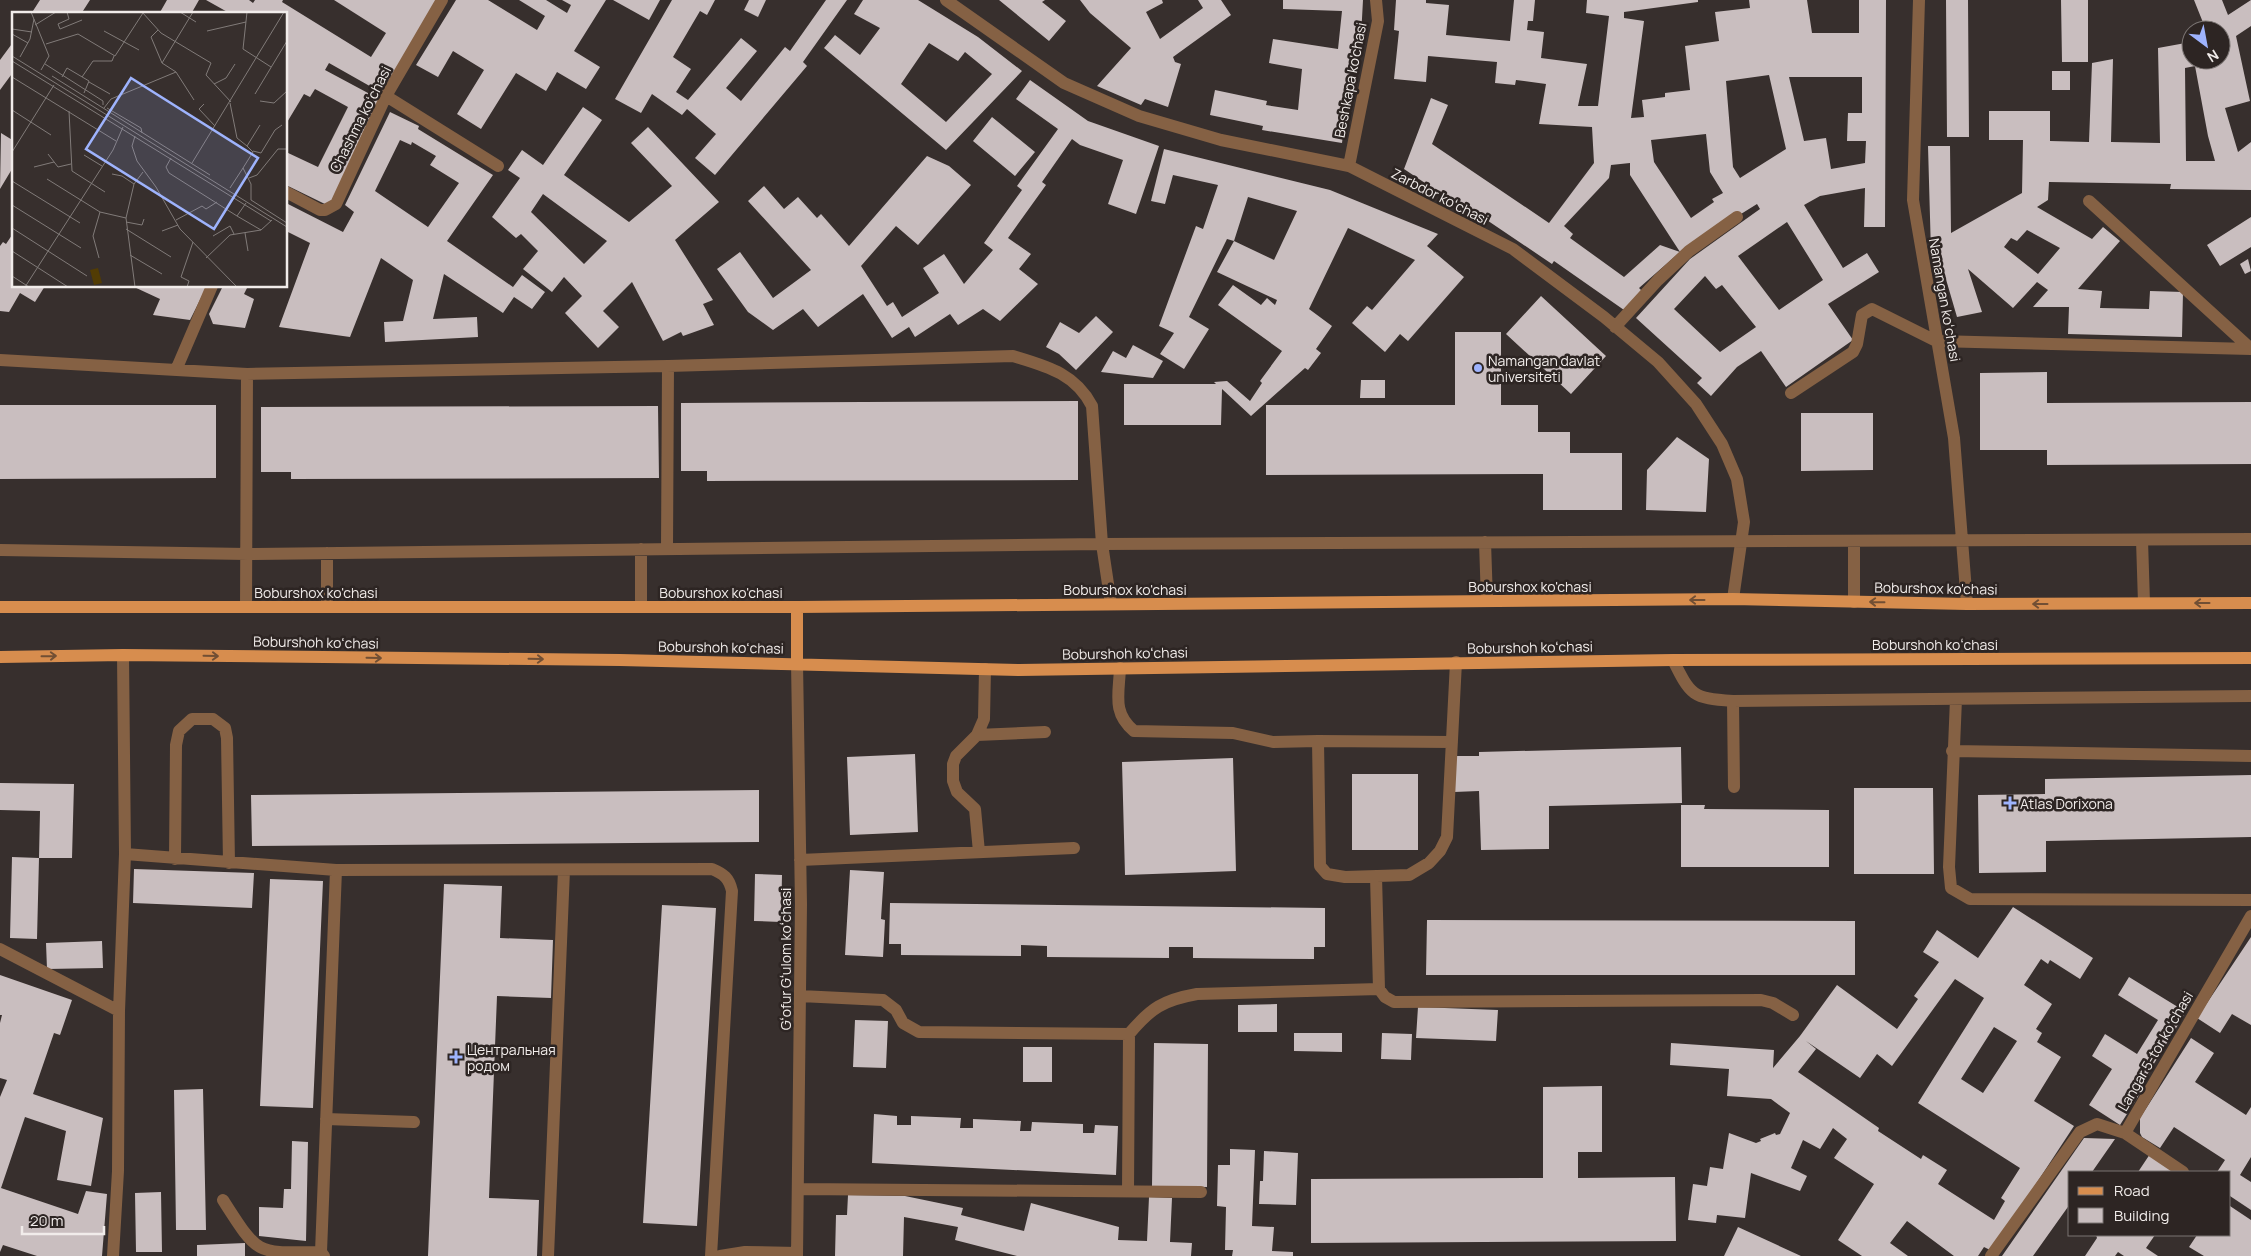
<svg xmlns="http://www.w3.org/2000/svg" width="2251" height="1256" font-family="Manrope,sans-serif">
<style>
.building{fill:#c9bebf;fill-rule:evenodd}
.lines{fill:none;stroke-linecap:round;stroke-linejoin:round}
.minor{stroke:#856144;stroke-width:12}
.major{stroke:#d78d4e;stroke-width:12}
.oneway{stroke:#714f34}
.poi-dot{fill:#9eb3fd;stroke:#2d2523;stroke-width:2}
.labels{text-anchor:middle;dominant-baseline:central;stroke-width:5;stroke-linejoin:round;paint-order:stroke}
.street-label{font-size:14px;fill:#f1ecea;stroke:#2d2523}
.poi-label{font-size:14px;fill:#f1ecea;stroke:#2d2523;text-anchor:start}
.inset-road{fill:none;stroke:#817b79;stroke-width:1}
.view{fill:#9eb3fd;fill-opacity:0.15;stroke:#9eb3fd;stroke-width:2.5}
.inset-edge{fill:none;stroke:#f1ecea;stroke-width:2.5}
</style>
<rect width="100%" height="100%" fill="#372f2d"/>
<!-- building -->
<path class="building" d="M40,0H90L81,14H31Z
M167,0H199L191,14H159Z
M206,0H249L253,3L255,0H283L282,2L371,57L386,33L334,0H436L382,93L329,63L325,70L381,100L329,206L286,185V152L318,167L348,107L315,89L310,97L304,94L286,124V14H231Z
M456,0H488L537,30L545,16L519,0H546L567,13L571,5L562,0H606L574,51L600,67L586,89L557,72L546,91L516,73L481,129L457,114L484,70L453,51L438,77L416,65Z
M613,0H660L649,20Z
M672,0H715L707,15L700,11L673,57L691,69L676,92L688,100L741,38L757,51L726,88L741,101L785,47L790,51L826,0H847L803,62L807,66L715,175L695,158L716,134L687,109L682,115L652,94L641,113L615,99Z
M749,0H766L758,17L744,10Z
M863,0H918L978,37L1022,71L946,150L824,48L835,35L860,55L880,28L854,14ZM929,43L958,61L965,52L992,74L946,122L901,84Z
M999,0H1045L1042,2L1066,21L1049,41Z
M1080,0H1162L1163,3L1146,12L1160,39L1203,8L1198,0H1221L1231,15L1173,57L1175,62L1181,64L1168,107L1145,99L1141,105L1097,86L1131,48L1090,13Z
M1283,0H1363L1361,37H1355L1342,143L1262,130L1263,126L1210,115L1215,90L1267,101L1266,105L1298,110L1302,69L1269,63L1273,39L1338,49L1342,11L1283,9Z
M1396,0H1426V3L1449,5L1446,35L1510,41L1514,0H1535L1533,21H1528L1527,30L1544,32L1541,58L1587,64L1578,106H1598L1609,16L1586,13L1587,0H1698V2L1624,12V18L1644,21L1631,118L1644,117L1642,100L1665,97V93L1690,90L1685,46L1719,41L1715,12L1750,8L1749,0H1807L1812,33H1859V0H1886L1885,227H1864L1865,188L1820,196L1804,205L1843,268L1867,253L1879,272L1828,304L1853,340L1786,387L1761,351L1737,367L1711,396L1697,383L1702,378L1636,318L1690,259L1760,209L1757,204L1680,252L1639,288L1643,292L1624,310L1554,261L1552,264L1469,208L1467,211L1404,169L1431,98L1448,105L1432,144L1549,223L1594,163L1592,127L1539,124L1546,84L1516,80L1515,85L1495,83L1497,62L1428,56L1426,82L1394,79L1399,31L1394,30ZM1769,75L1786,149L1740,178L1733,167L1726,81ZM1789,77H1862V113H1848L1847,141H1866L1865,163L1831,169L1826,138L1804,141ZM1706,134L1710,172L1723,193L1712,199L1714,202L1691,218L1654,162L1651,140ZM1630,163V175L1680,252L1660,245L1624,277L1570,238L1573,234L1564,226L1609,178L1611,165ZM1787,222L1823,280L1779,310L1738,256ZM1705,276L1716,289L1722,285L1756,327L1720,352L1674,309Z
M1946,0H1968L1969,137H1947Z
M2061,0H2088V62H2062Z
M2194,0H2222L2228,15L2251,0V26L2236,36L2250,101L2225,108L2238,152L2251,142V190L2170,189L2171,184L2049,182L2048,200L2037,207L2092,239L2103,227L2120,241L2078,289L2102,291L2100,308L2149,309L2150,291L2183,292L2182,337L2068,334L2069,307H2033L2048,290L2037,282L2013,308L1968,269L1982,312L1957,317L1943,269L1931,253L1928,146H1950L1951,233L2022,193L2023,140H1989V111H2050V141L2089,142L2092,63L2113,59L2111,142L2160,143L2158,48L2191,42V60H2221V30H2206ZM2195,66L2208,136L2215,161H2186L2185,68ZM2027,230L2060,248L2038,274L2004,247L2011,238L2017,241Z
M14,41V71L0,90V60Z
M2052,71H2070V90H2052Z
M1030,80L1088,121L1159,146L1136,214L1108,204L1123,160L1080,145L1072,139L1042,182L1046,185L1008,238L1031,254L1019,269L1038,284L1000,321L983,309L958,325L950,314L915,337L909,327L892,338L863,294L818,327L803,309L773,330L748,312L717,269L740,252L773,298L811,270L748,201L764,186L784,209L798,197L817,218L821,214L849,246L927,156L949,166L971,185L918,245L896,226L861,266L887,306L893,302L902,317L939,293L923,268L944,254L964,284L993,250L984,243L1022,190L1017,186L1058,129L1016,99Z
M583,107L602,120L564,175L629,222L672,186L631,143L648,127L719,202L675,240L713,300L703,304L714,325L683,336L681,332L663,341L632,282L603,311L619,327L598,348L565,313L582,296L564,277L552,292L523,269L538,251L521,234L516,238L492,217L520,178L508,170L522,150L543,165ZM543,194L607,241L584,264L531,212Z
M390,112L419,126L418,129L493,175L447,241L513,287L522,275L545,292L532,309L514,297L503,313L444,274L433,319L477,317L478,337L385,342L384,322L403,321L413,280L381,258L350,337L279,327L310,243L286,231V203L343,232L354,212L345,205ZM400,140L411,145L412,142L436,156L430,165L459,183L428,227L375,191Z
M992,117L1035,152L1015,176L973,141Z
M1,133L14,141V170L12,169L0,189Z
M1164,149L1330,190L1438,234L1427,246L1464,277L1408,341L1400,334L1385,352L1352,323L1367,306L1372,310L1415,260L1348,228L1309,309L1332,326L1316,349L1321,353L1308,370L1305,368L1251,416L1222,389L1221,425H1124V384H1216L1214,382L1227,381L1250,401L1262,383L1260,381L1282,351L1218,305L1233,285L1261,305L1267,298L1275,305L1277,300L1217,272L1234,241L1274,260L1297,211L1248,197L1234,241L1227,239L1189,317L1209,329L1184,369L1160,354L1174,333L1159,326L1196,226L1203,229L1218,185L1173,175L1165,204L1151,201Z
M2251,217V247L2220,266L2207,245Z
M14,232V286H45L35,302L20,293L9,312L0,311V246L3,242L6,244Z
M2248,259L2251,271L2245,274L2240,264Z
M132,286H207L190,320L153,315L160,299Z
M223,286H248L244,294L254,299L245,328L213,324L209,314Z
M1541,296L1606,356L1571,394L1506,334Z
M1096,316L1113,332L1076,370L1059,354L1046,347L1060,322L1079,333Z
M1455,332H1501V405H1538V432H1570V453H1622V510H1543V474L1266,475V405H1455Z
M1133,345L1163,361L1153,378L1101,372L1113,351L1126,358Z
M2047,372V403L2251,402V464L2047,465V450H1980V373Z
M1361,380H1385V398H1360Z
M1078,401V480L707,481V471H681V403Z
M0,405H216V478L0,479Z
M658,406L659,478L291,479V472H261V407Z
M1801,413H1873V470L1801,471Z
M1677,437L1709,459L1706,512L1646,510L1647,470Z
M1681,747L1682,803L1549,806V849L1481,850L1479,791L1454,792L1453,756H1479V752Z
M915,754L918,832L850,835L847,757Z
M1233,758L1236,871L1125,875L1122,762Z
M1352,774H1418V850H1352Z
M2251,775V837L2046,841V872L1979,873L1978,795L2045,794V779Z
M0,783L74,784L72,858H39L37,939L10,938L12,857L39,858L40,811L0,810Z
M1854,788H1933L1934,874H1854Z
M759,790V842L252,846L251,795Z
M1681,805H1705L1704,809L1829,810V867H1681Z
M134,869L254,873L252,908L133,903Z
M850,870L884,872L881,919L885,920L883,957L845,955Z
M755,874L782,875L781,922L754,921Z
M270,879L323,881L313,1108L260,1106Z
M444,884L502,886L500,938L553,940L551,998L497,996L489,1198L539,1200L537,1256H428Z
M890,903L1325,908V947H1314V959L1193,958V947H1169V958L1047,957V946L1021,945V956L901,955V944H889Z
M662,905L716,908L697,1226L643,1223Z
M2013,907L2093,958L2080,979L2050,960L2048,964L2041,959L2024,985L2052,1004L2036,1029L2042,1033L2037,1042L2061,1057L2034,1101L2074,1126L1992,1251L1984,1247L1978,1256H1954L1907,1221L1890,1243L1908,1256H1862L1838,1240L1874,1184L1834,1158L1847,1139L1833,1128L1820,1149L1803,1140L1791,1168L1807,1176L1800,1191L1751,1173L1745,1218L1717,1215L1716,1223L1688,1220L1693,1184L1707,1186L1710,1167L1723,1169L1729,1133L1756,1143L1761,1141L1760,1139L1775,1133L1776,1135L1780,1134L1790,1113L1771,1099L1727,1096L1729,1069L1670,1065L1671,1043L1774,1050L1773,1068L1800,1036L1837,985L1897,1029L1918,999L1914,996L1939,962L1923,952L1937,930L1978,958ZM1955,979L1984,998L1918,1103L2020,1168L2001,1198L2005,1201L1994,1220L1938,1184L1947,1170L1923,1155L1921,1159L1878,1131L1879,1128L1798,1072L1816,1049L1806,1041L1860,1078L1877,1054L1892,1066ZM1994,1027L2017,1041L1983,1093L1961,1079Z
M1427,920L1855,921V975H1426Z
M2251,937V1025L2232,1014L2220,1033L2197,1018Z
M102,941L103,968L47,969L46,943Z
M0,975L72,1000L60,1035L54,1033L33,1094L103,1118L91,1186L57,1180L66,1131L25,1117L1,1188L78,1214L86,1191L107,1194L102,1256H37L3,1245L0,1252V1097L7,1080L0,1078V1023L2,1015H0Z
M2129,977L2186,1012L2140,1086L2144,1087L2120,1125L2089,1105L2112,1069L2092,1056L2105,1034L2137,1054L2158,1020L2118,995Z
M1277,1004V1032H1238V1005Z
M1418,1007L1498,1010L1496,1041L1416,1038Z
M855,1020L888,1021L886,1068L853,1067Z
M1294,1033H1342V1052L1294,1051Z
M1382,1033L1412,1034L1411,1060L1381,1059Z
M2191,1038L2214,1053L2195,1082L2246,1115L2251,1107V1157L2240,1175L2251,1182V1210L2230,1196V1172H2217L2225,1160L2174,1127L2160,1148L2142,1137L2140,1133V1118Z
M1154,1043L1208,1044L1207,1187L1152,1186Z
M1023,1047H1052V1082H1023Z
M1602,1086V1152H1578V1178L1675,1177L1676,1241L1311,1243V1179L1543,1178V1087Z
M203,1089L206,1230H176L174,1090Z
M874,1114L897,1116V1125H911V1116L961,1118L960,1128H973V1119L1021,1121L1020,1131H1031L1032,1122L1083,1124V1133H1094L1095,1125L1118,1126L1116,1175L872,1163Z
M2084,1138L2115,1139L2092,1172H2070V1204L2033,1256H2002Z
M292,1141L308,1142L306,1241L259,1236V1207L283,1208L284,1189H291Z
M1230,1149L1255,1150L1252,1226L1274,1227L1272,1251L1293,1252V1256H1232L1233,1250H1225L1226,1207L1217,1206L1218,1165H1230Z
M1264,1151L1298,1153L1296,1205L1259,1204L1260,1181H1263Z
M2150,1154L2178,1172H2138Z
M161,1192L162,1252H136L135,1193Z
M848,1195L905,1196L963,1208L961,1215L1024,1231L1031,1203L1119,1227L1118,1240L1147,1241L1149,1197L1172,1198L1170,1242L1192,1243L1191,1256H1017L955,1240L958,1227L904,1217L903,1256H835L836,1215H847Z
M2230,1206L2251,1220V1256H2204L2189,1247L2197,1235H2230Z
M1738,1227L1801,1256H1724Z
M2096,1235H2155L2146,1248L2158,1256H2124L2118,1252L2115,1256H2085L2097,1238Z
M245,1243V1256H197V1245Z"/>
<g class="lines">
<!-- minor -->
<path class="minor" d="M946,0L1064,83L1139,116L1221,140L1349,166L1513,249L1604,317L1658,362L1696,404L1722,444L1737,479L1744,522L1733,599
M1919,0L1913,200L1954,438L1967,604
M386,96L498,166
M1349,166L1378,21L1376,0
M286,192L320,210H325L336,204L386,96L442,0
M2089,201L2251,349
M1615,327L1658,280L1689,251L1737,217
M0,360L247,374L668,366L1013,356C1046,366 1075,373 1092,406L1102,544L1111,604
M176,370L212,286
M1791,393L1853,352L1857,344L1862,315L1872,309L1936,341L2251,349
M2142,540L2144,603
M1854,541V602
M1485,542L1487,601
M667,549L668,366
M0,550L247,554L1102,544L2251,539
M327,553V607
M246,607L247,374
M641,607V549
M1673,660C1691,696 1692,698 1733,701L2251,696
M797,663L801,904L797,1256
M1120,668C1119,694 1112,713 1134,731L1233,733L1273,742L1318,741
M1956,699L1949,867L1951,888L1970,899L2251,900
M1733,701L1734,787
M977,735L1045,732
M1452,742L1318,741L1320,866L1327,874L1345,877L1409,875L1429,863L1440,851L1447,837L1456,662
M1952,751L2251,756
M979,852L975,809L957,792L953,781V764L956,756L977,735L984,719L985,669
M125,854L336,870L712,869C724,874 729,878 732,891L711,1256
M175,859L176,745L179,731L192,719H213L225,728L227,738L229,863
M800,860L1074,848
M1376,876L1379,989L1385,997L1394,1002L1761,1000L1773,1003L1793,1015
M0,949L119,1011L118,1171L113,1256
M800,996L883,1000L896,1010L903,1023L919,1032L1129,1034L1128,1191
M119,1011L125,854L123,655
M1129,1034C1151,1008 1163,1000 1197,994L1379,989
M326,1119L414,1122
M2125,1133L2183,1172
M798,1189L1201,1192
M223,1200C259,1256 255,1253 321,1252
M324,1256L321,1252L336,870
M548,1256L564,870
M720,1256L745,1252L797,1253
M1991,1256L2080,1132L2097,1124L2125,1133L2251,916"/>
<!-- major -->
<path class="major" d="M0,607H797L1733,599L1967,604L2251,603
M0,657L123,655L620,660L1019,670L1673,660L2251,658
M797,663V607"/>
</g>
<!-- one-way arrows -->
<defs><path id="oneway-shaft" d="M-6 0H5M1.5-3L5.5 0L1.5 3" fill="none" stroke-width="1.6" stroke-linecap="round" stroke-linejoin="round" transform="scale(1.25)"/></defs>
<g class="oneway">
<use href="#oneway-shaft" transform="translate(1697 600) rotate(180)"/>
<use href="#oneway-shaft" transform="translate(1877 602) rotate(-179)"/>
<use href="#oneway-shaft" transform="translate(2202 603) rotate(180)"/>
<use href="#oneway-shaft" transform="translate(2040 604) rotate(180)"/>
<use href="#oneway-shaft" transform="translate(49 656) rotate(-1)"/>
<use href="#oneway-shaft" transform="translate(211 656) rotate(1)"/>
<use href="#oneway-shaft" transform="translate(374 658) rotate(1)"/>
<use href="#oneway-shaft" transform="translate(536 659) rotate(1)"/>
</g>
<!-- markers -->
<g class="poi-dot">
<circle cx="1478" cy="368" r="5"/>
<path d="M2007.5 795.5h5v5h5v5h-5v5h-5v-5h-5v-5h5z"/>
<path d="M453.5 1049.5h5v5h5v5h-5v5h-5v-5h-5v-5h5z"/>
</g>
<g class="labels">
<!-- street labels -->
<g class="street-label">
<text transform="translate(1350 80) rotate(-79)">Beshkapa ko'chasi</text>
<text transform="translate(360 119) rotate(-63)">Chashma koʻchasi</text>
<text transform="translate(1440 196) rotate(27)">Zarbdor koʻchasi</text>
<text transform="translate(1945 300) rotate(80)">Namangan koʻchasi</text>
<text x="1530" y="586">Boburshox ko'chasi</text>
<text transform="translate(1936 588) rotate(1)">Boburshox ko'chasi</text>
<text x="1125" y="589">Boburshox ko'chasi</text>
<text x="316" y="592">Boburshox ko'chasi</text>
<text x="721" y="592">Boburshox ko'chasi</text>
<text transform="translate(316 642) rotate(1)">Boburshoh koʻchasi</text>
<text x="1935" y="644">Boburshoh koʻchasi</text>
<text transform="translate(721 647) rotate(1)">Boburshoh koʻchasi</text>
<text transform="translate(1530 647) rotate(-1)">Boburshoh koʻchasi</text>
<text transform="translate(1125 653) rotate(-1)">Boburshoh koʻchasi</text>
<text transform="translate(785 959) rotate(-90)">Gʻofur Gʻulom koʻchasi</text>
<text transform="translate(2155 1051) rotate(-60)">Langar 5-tor koʻchasi</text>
</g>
<!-- poi labels -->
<g class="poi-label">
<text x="1488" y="360">Namangan davlat<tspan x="1488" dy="16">universiteti</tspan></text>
<text x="2020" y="803">Atlas Dorixona</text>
<text x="467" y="1049">Центральная<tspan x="467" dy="16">родом</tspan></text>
</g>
</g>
<!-- overview -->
<g transform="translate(12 12)">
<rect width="275" height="275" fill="#372f2d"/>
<path d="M86,256L90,271L82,273L78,258Z" fill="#523c04"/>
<path class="inset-road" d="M19,0L37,44L29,58M55,0L57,7L46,12L48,17L70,8M130,0L149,21L199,51L194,63L219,90M168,0L184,10M235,0L231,37L259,55M23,13L44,0M0,17L20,20M146,18L139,25L150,51M92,19L127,38M195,19L234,10M0,22L16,31M34,32L66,22L103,44L131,1M0,44L275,215M8,45L18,27L22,7M0,49L259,209M33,52L91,89V93M164,60L150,51L181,0M164,60L182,88M40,64L198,163M0,65L104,129M50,65L55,56L77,69L72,81M70,65L81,49H100L102,44M77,70L98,82M202,72L214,66L223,52M243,82L275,29M248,89L262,91L275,79M218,91L225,126L235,134M192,92L187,97L203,114M92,96L99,87L164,60M95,96L129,116L130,121M0,98L39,123M57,99L60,159L93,180M123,124L120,134L125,149L144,175L168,217L225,275M241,139L249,141L263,118L270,113M0,140L42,73M36,142L46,155L59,152M72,143L90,154M159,146L154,155L157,161L225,204L249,218L260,208M180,151L272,0M22,155L42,150M100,162L110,164L122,172M237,166L245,163L266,137H275M35,167L88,200L114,206M0,169L68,211M218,176L231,156M239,188V172L231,156L241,140L235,134L248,113M239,188L275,211M0,193L69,236M225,204L234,191M164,208L190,194L194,197L205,190M114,210L130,213L132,207M0,216L75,264M114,217L159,245M150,219L166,213M233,221L236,239M201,224L218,214L222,222M0,239L56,275M118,243L150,262M87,246L81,224L88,200M194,246L218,223L249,218M0,264L17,275M13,275L101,138L111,115M123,275L114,206L122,172L131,160M175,275L177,269L169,265L181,230"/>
<path class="view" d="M119,66L246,146L202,217L74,137Z"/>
<rect width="275" height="275" class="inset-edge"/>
</g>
<!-- legend -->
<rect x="2068" y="1171" width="162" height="65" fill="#2d2523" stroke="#7b7573"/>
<rect x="2078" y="1187" width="25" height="8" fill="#d78d4e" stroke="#7b7573"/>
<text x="2114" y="1196" font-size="15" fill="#f1ecea">Road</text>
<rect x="2078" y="1208" width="25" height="15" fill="#c9bebf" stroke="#7b7573"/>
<text x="2114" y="1221" font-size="15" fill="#f1ecea">Building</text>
<!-- north arrow -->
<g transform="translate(2206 45) rotate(148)"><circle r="24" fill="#2d2523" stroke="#7b7573"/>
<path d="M0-4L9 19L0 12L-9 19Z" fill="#9eb3fd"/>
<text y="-8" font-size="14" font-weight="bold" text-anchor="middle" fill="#f1ecea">N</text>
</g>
<!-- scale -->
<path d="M22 1226v8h82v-8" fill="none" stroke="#f1ecea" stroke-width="2.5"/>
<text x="30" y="1226" font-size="15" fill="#f1ecea" stroke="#2d2523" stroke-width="4" paint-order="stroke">20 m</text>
</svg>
